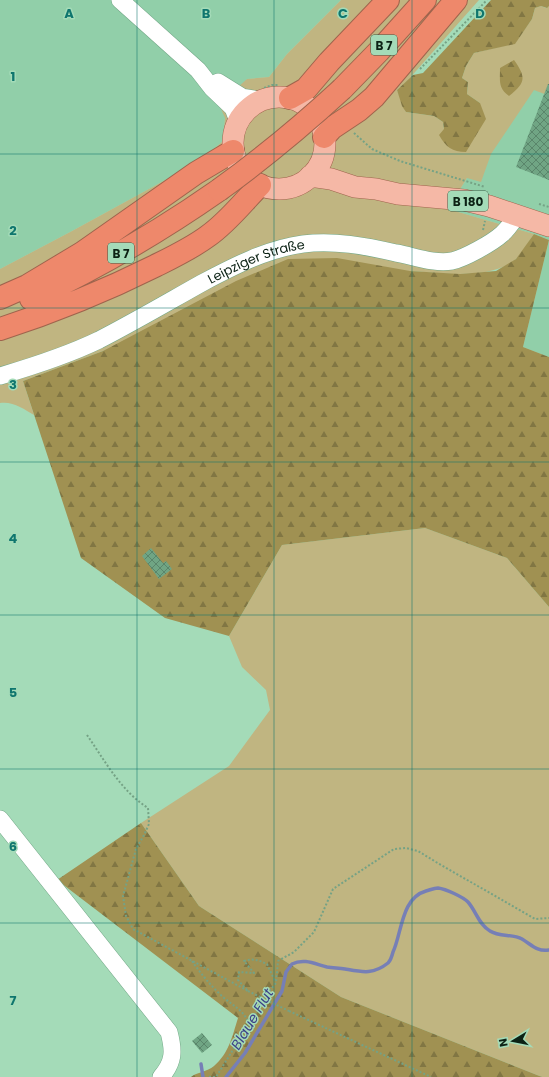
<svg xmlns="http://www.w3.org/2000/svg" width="549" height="1077" font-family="Poppins,sans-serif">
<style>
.built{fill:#91cfa9}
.green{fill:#c0b581}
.forest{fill:url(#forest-firs)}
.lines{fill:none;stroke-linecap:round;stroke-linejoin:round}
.stream{stroke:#767fb6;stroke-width:3.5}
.building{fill:url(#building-cross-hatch)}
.minor-casing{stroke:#73a887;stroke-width:18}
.major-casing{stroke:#9f644d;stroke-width:22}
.highway-casing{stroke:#9f644d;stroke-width:24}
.path{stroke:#75a285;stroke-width:2;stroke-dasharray:2 2;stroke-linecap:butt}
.minor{stroke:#fff;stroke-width:17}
.major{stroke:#f5b8a6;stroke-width:21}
.highway{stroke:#ee886b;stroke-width:22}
.highway-bridge-casing{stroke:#9f644d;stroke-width:24;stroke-linecap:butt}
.path-bridge{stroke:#75a285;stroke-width:2;stroke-dasharray:2 2;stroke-linecap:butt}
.highway-bridge{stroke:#ee886b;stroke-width:22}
.grid{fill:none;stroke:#0f766e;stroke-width:1;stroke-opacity:0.55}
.labels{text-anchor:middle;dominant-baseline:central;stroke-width:3;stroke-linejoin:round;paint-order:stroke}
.shield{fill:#a4dbb8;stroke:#3a5a46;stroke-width:1}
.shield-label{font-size:12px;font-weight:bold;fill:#0c2215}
.street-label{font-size:13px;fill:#0c2215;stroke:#a4dbb8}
.water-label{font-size:14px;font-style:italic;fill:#3c4187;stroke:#a4dbb8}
.grid-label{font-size:13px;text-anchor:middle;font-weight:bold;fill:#0f766e;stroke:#a4dbb8;stroke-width:3;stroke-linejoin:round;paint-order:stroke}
</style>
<defs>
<pattern id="forest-firs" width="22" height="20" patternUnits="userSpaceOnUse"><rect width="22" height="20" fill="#a09152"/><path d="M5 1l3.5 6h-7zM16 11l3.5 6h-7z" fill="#817643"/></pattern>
<pattern id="building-cross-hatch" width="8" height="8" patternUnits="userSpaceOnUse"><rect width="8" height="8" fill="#70a584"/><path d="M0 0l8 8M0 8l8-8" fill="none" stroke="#5a866b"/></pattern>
</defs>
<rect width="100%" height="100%" fill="#a4dbb8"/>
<!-- built -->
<path class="built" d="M0,0H341L287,54L269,77L247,79L225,118L223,141L200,161L72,231L0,269Z
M549,44V357L523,347L549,240L534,234L448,209Z"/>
<!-- green -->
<path class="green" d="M341,0H479L408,80L397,90L406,112L434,116L443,122L444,129L480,103L467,94L468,82L462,78L466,66L474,53L515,43L532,19L535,8L541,6L546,8L549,6V89L547,95L534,90L491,154L481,182L467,178L448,209L534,234C528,242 523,253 516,259C490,281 441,273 410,271L103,351L23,381L34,415C24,409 13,401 0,403V269L72,231L200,161L223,141L225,118L219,104L247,79L269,77L287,54Z
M425,528L507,558L549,607V1077H542L341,997L199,906L141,823L229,766L270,710L266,690L242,667L229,636L282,545Z"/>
<!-- forest -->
<path class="forest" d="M491,0H549V6L547,8L541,6L535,8L532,19L515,44L474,53L466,66L462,78L468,82L467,94L480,103L486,119L466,152C452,152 446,147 439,135L444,129L443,122L434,116L406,112L402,106L397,90L413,75L423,73Z
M514,60C527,78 525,83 509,96C498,88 500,81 500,68Z
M534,234L549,240L523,347L549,357V607L507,558L425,528L282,545L229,636L165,618L81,558L23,381L103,351L236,281L288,259L337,258L410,271L460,274L496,271L516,259Z
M141,823L199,906L341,997L542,1077H191C197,1072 207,1072 214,1066C229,1053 232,1037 238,1018L57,880Z"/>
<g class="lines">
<!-- stream -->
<path class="stream" d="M201,1064L203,1077
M226,1077L245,1053L282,991L286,972L292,964C304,958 315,964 327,967C333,968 339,968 345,969C362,972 373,975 388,963C391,960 392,956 393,952C402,933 401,898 426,891C430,890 434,888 438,888C446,889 463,897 468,902C476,911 479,925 490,931C499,937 513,934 522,939C532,945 537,952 549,950"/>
</g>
<!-- building -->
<path class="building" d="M548,84H549V180L516,167Z
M151,548L163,563L166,561L172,569L159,579L142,556Z
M202,1033L212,1045L202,1053L192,1041Z"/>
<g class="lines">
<!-- minor casing -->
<g class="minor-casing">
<g id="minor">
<path d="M120,0L198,70L212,88L233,108L238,121"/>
<path d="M218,82L242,97L259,100"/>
<path id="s1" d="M0,376C34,366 68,355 99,340C134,322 168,302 202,283C234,266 267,249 303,244C334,240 366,246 396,253C414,256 433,264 452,261C465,258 492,243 502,234C508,229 513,221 517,215"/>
<path d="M0,819L169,1032C174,1051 174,1062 161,1077"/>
</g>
</g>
<!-- major casing -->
<g class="major-casing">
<path id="major" d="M233 143a46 46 0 1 1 92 0a46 46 0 1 1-92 0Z
M310,176L331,179L355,187L376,189L398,194L464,200L489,206L549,226"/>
</g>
<!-- highway casing -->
<g class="highway-casing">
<path id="highway" d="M342,89L379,51L425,0
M290,98L306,89L329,62L388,0
M324,137L332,128L359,110L374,97L456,0
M0,298L27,286L82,253L196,173L233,151
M31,299C97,268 159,232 219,190
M0,329C53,312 105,291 155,266C173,257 192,248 208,236C228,222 243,202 260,185"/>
</g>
<!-- path -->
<path class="path" d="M420,69L487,0
M264,88L272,85H279
M354,133L372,149L400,161L485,187
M539,204L549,207
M483,230L485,221
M87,735C105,761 121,791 148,808L149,824L144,835L136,849L123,896L126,916L133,929L248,991
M192,961C201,974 211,986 223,997C233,1006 244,1010 249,1024
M247,990L238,980L239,972L254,973L244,961C253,958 258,960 267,964L275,981
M267,994L276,983L278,961L294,952L314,932L333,889L394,849L406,848L418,851L436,862L535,919L549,918
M289,1011L431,1077
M209,1077H216L259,1008"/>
<!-- minor -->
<use href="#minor" class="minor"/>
<!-- major -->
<use href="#major" class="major"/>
<!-- highway -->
<use href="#highway" class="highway"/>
<!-- highway-bridge casing -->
<g class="highway-bridge-casing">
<path id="highway-bridge" d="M219,190C262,159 303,125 342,89"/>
</g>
<!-- path-bridge -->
<path class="path-bridge" d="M248,991L289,1011"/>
<!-- highway-bridge -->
<use href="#highway-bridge" class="highway-bridge"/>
</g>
<!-- grid -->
<path class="grid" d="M137,0V1077M274,0V1077M412,0V1077M0,154H549M0,308H549M0,462H549M0,615H549M0,769H549M0,923H549"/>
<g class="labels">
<!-- shield labels -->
<g class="shield">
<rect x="371" y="35" width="26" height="20" rx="3"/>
<rect x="448" y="191" width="40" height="20" rx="3"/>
<rect x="108" y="243" width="26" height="20" rx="3"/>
</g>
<g class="shield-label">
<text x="384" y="45">B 7</text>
<text x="468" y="201">B 180</text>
<text x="121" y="253">B 7</text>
</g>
<!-- street labels -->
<g class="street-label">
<text stroke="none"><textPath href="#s1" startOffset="282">Leipziger Straße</textPath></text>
</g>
<!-- water labels -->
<g class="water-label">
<text transform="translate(252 1019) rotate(-59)">Blaue Flut</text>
</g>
</g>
<g class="grid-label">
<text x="69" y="18">A</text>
<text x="206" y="18">B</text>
<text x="343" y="18">C</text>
<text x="480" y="18">D</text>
<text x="13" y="81">1</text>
<text x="13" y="235">2</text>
<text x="13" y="389">3</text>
<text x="13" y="543">4</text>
<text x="13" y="697">5</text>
<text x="13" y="851">6</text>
<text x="13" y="1005">7</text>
</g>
<!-- north arrow -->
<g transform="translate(513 1041) rotate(260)" stroke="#a4dbb8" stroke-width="3" paint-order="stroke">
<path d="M0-3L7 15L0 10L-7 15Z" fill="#0c2215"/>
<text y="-6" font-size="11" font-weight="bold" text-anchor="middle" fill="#0c2215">N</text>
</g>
</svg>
